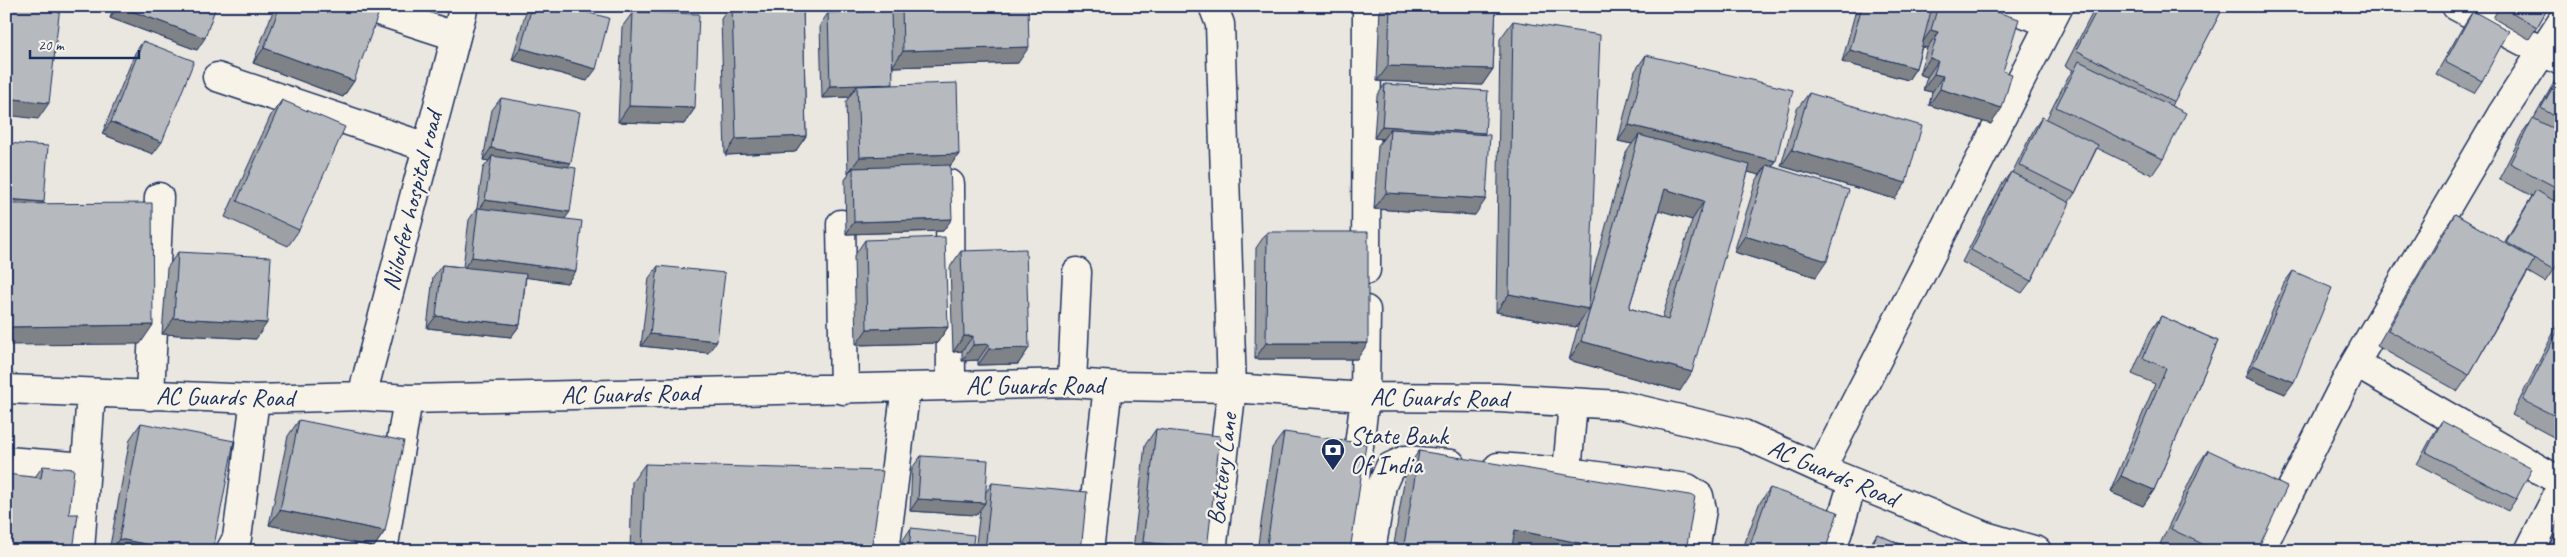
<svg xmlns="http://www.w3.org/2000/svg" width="2567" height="557" font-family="Caveat,sans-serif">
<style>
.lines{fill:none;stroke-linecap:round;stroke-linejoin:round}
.minor-casing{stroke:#1b2f5e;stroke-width:31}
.minor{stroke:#f7f3e8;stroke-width:28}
.wall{fill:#9da0a4;stroke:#1b2f5e;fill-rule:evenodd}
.shaded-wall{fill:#7f8286;stroke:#1b2f5e}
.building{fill:#b6babf;stroke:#1b2f5e;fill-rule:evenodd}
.labels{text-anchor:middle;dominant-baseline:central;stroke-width:4.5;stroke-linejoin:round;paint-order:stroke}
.street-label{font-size:25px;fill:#1b2f5e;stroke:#f7f3e8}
.poi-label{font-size:25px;fill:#1b2f5e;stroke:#f7f3e8;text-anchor:start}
</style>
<rect width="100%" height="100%" fill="#eae7e0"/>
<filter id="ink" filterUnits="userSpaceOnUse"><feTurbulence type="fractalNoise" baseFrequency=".02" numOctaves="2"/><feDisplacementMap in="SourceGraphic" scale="10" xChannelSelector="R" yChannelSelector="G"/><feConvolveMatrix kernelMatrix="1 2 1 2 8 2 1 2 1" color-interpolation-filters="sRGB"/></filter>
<g filter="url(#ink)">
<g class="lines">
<!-- minor casing -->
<g class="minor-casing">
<path id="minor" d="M363,6L455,36
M2005,6L2050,23
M2456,6L2561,61
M217,77L426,147
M950,184L951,385
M841,224L844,390
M1366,270L1367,6
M2355,363L2561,482
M1072,383L1077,272
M6,389L255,399L362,396L408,399L1072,383L1115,386L1232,388L1365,397L1499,398L1620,405L1743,434L1821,469L1985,536L2037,551
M150,396L159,197
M362,396L464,6
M6,461L86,467
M1498,467L1567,472L1573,403
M1821,469L2059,6
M1567,472L1687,488L1699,496L1702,510L1695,551
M80,551L91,393
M230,551L237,538L255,399
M383,551L408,399
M885,551L906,387
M1089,551L1108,386
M1212,551L1232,388L1220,24L1213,6
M1346,551L1365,397L1366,310
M1371,551L1382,485L1390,467L1405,460L1451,464
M1832,551L1853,482
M2260,551L2355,363L2501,115L2561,23
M2529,551L2561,488"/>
</g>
<!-- minor -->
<use href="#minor" class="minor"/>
</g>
<!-- wall -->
<path class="wall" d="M114,6H216L197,50L110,18Z
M275,6H355L354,81L343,97L253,63Z
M529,6H562L587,81L512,60L526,11Z
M730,6H803L806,136L795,152L725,155L721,19Z
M890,6H1028L1018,63L893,67L892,85L959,154L950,166L943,231L846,234L845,180L849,173H848L846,102L849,97L822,98L820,25L828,13L890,11Z
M1380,6H1496L1493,69L1482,85L1377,81Z
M1857,6H1913L1931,11L1934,6H1977L2003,71L1991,124L1929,105L1932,92L1923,90L1927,77L1919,74L1927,48L1922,47L1916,68L1908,80L1842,62Z
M2096,6H2224L2171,106L2163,159L2152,175L2097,148L2075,193L2069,202L2031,281L2022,293L1962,262L2002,184L2011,172L2012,173L2034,129L2042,117L2046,120L2068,77L2073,70L2065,66Z
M2500,6H2549L2537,27L2529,39L2493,18Z
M2473,11L2482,81L2474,93L2436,74L2465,23Z
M633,12L695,108L684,124L618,122L622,27Z
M1513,21L1590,284L1626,153L1632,144L1618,141L1635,71L1646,55L1776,161L1772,167L1816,277L1734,252L1756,181L1760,175L1748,172L1680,391L1569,360L1579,323L1576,327L1496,312L1500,39ZM1659,210L1692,220L1662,318L1629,308Z
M143,41L153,154L102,134L135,53Z
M2561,70V258L2545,282L2528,272L2469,375L2458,391L2377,346L2444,230L2455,214L2504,243L2532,196L2499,179L2522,134L2534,118Z
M1385,84L1485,133L1484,135L1475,215L1374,209L1378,145L1383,139L1374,138L1377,96Z
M1809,93L1895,199L1781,166L1797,109Z
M501,98L568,167L565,219L576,271L567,283L526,277L520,325L511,337L427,328L433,277L442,265L463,267L469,220L477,208L483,168L489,161L483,160L492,110Z
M282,100L299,230L288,246L225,217L271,115Z
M1267,232L1357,359H1255L1256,248Z
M865,240L948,327L937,343L856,345L854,256Z
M961,251L1029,348L1018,364L978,365V360L962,361V351L953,352L950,267Z
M178,252L256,339L162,334L167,268Z
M658,266L708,353L641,346L649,278Z
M2293,271L2285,394L2245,377L2284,283Z
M2161,316L2218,341L2154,490L2143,506L2110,492L2155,384L2132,374L2150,332Z
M2561,318V441L2512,415Z
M299,420L385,531L374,547L269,525L288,436Z
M2442,421L2516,499L2508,511L2417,464L2434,433Z
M141,423L213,551H109L130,439Z
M1156,429L1206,551H1120L1122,549L1133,550L1145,445Z
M1284,432L1350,551H1257L1272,448Z
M2208,450L2257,551H2173L2160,544L2197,466Z
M1419,451L1686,551H1514L1511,550V551H1393L1406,469Z
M921,456L986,492L992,483L1081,551H975L980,511L976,515L910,511L912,468Z
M645,464L871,551H630L632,482Z
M43,466L69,514L35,477Z
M1770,488L1825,551H1742L1759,504Z
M2561,512V551H2548L2560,513Z
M911,528L972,551H902L903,540Z
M1877,534L1916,551H1866Z"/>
<!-- shaded-wall -->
<path class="shaded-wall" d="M118,6L205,38L197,50L110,18Z
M1931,30L1938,32L1927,48L1920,46Z
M1029,47L1018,63L892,67L903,51Z
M264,48L354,81L343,97L253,63Z
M521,48L596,69L587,81L512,60Z
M1850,50L1916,68L1908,80L1842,62Z
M1930,58L1938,61L1927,77L1919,74Z
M1388,66L1493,69L1482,85L1377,81Z
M1934,74L1943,76L1932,92L1923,90Z
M893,84L885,96L857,86L849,97L822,98L830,86Z
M1940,89L2002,108L1991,124L1929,105Z
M6,98L49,103L38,119L6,115Z
M629,106L695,108L684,124L618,122Z
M111,122L162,142L153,154L102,134Z
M1629,125L1776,161L1765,176L1767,165L1760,175L1636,145L1639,135L1632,144L1618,141Z
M1382,126L1485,133L1477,145L1390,129L1383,139L1374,138Z
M806,136L795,152L725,155L736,139Z
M491,148L571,163L562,175L492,156L489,161L483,160Z
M1792,150L1906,183L1895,199L1781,166Z
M959,154L947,170L853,168L848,173L860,157Z
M1665,189L1704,201L1692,220L1652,208Z
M1386,193L1486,199L1475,215L1374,209Z
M6,199L44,202L35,214L6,212Z
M485,200L570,212L561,224L477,212Z
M952,219L943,231L846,234L854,222Z
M1745,236L1827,261L1816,277L1734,252Z
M472,257L576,271L567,283L463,269Z
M1509,294L1589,309L1576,327L1496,312Z
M436,316L520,325L511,337L427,328Z
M174,318L267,323L256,339L162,334Z
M153,325L140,344L6,345V327Z
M948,327L937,343L856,345L867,329Z
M650,334L717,341L708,353L641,346Z
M964,336H973L962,351L953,352Z
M1581,341L1692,372L1680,391L1569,360Z
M1266,343H1368L1357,359H1255Z
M989,344L978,360L962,361L973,345Z
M1029,348L1018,364L978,365L989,349Z
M2253,365L2294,382L2285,394L2245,377Z
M2121,476L2154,490L2143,506L2110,492Z
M918,499L985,503L976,515L910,511Z
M280,510L385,531L374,547L269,525Z
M1515,530L1619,551H1514L1502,548Z
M119,539L182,551H111Z
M1143,542L1207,549L1206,551H1137Z"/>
<!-- building -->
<path class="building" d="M6,6H60L49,103L6,98Z
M118,6H216L205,38Z
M280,6H355L378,15L354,81L264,48Z
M532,6H562L609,18L596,69L521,48Z
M732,6H803L806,136L736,139Z
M902,6H1028L1029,47L903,51Z
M1390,6H1496L1493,69L1388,66Z
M1862,6H1913L1931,11L1916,68L1850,50Z
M1938,6H1977L2019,19L2003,71L2012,74L2002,108L1940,89L1943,76L1934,74L1938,61L1930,58L1938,32L1931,30Z
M2099,6H2224L2174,102L2076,50Z
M2501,6H2549L2537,27Z
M891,11L893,84L830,86L828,13Z
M2473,11L2509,31L2482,81L2445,62Z
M633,12L699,14L695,108L629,106Z
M1513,21L1600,35L1589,309L1509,294Z
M143,41L194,61L162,142L111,122Z
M1646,55L1793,90L1776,161L1629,125Z
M2079,61L2186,113L2163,159L2056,107Z
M2561,73V120L2541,108Z
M957,83L959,154L860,157L857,86Z
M1385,84L1488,91L1485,133L1382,126Z
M1809,93L1922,126L1906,183L1792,150Z
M501,98L580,112L571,163L491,148Z
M282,100L345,127L299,230L237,201Z
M2042,117L2098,145L2075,193L2019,165Z
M2533,118L2561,133V190L2510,163Z
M1390,129L1490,135L1486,199L1386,193Z
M1639,135L1750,165L1692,372L1581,341ZM1665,189L1704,201L1668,320L1629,308Z
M6,143L48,146L44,202L6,199Z
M492,156L576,168L570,212L485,200Z
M950,165L952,219L854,222L853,168Z
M1767,165L1849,190L1827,261L1745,236Z
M2011,172L2070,203L2031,281L1971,250Z
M2536,190L2561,205V258L2554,270L2506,242Z
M152,203L153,325L6,327V204Z
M478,208L582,221L576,271L472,257Z
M2455,214L2534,260L2469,375L2388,330Z
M1267,232H1368V343H1266Z
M945,237L948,327L867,329L865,240Z
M1026,249L1029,348L989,349V344L973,345V336H964L961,251Z
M178,252L271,257L267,323L174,318Z
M442,265L526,274L520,325L436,316Z
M658,266L725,273L717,341L650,334Z
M2293,271L2332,288L2294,382L2253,365Z
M2161,316L2218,341L2154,490L2121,476L2166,368L2143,358Z
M2561,324V419L2523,400Z
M299,420L404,441L385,531L280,510Z
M2442,421L2532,469L2516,499L2426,452Z
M141,423L234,441L213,551H182L119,539Z
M1156,429L1220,436L1207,549L1143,542Z
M1284,432L1366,444L1350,551H1266Z
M2208,450L2287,487L2257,551H2217L2171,529Z
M1419,451L1695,496L1686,551H1619L1515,530L1511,551H1403Z
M921,456L988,460L985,503L918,499Z
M645,464L883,471L871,551H642Z
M43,466L74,469L69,514H78L73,551H6V474L41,478Z
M992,483L1087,492L1081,551H985Z
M1770,488L1838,512L1825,551H1748Z
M911,528L974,535L972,551H909Z
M2561,530V551H2554Z
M1877,534L1916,551H1870Z
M1122,549L1143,551H1122Z"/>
</g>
<!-- icons -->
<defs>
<g id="bank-pin" transform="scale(1.25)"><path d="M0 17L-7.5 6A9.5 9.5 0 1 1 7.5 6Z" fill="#1b2f5e" stroke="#f7f3e8"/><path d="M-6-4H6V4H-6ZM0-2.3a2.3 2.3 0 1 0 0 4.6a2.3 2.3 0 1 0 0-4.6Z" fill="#fff"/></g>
</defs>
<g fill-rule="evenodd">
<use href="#bank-pin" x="1333" y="450"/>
</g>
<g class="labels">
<!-- street labels -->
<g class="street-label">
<text transform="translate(412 201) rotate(-76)">Niloufer hospital road</text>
<text x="1035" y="386">AC Guards Road</text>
<text transform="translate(630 394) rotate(-1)">AC Guards Road</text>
<text transform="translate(225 397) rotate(1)">AC Guards Road</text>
<text transform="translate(1439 398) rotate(1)">AC Guards Road</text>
<text transform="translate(1222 469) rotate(-83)">Battery Lane</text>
<text transform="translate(1833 473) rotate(23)">AC Guards Road</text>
</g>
<!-- poi labels -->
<g class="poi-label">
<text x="1350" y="436">State Bank<tspan x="1350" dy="29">Of India</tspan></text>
</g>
</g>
<!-- margin -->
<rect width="2567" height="557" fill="none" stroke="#f7f3e8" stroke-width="25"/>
<rect x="12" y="12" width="2542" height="532" fill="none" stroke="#1b2f5e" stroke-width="2" filter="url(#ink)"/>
<!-- scale -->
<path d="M30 50v8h109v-8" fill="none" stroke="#1b2f5e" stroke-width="2.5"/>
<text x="38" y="50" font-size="15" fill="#1b2f5e" stroke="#f7f3e8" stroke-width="4" paint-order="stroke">20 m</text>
</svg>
